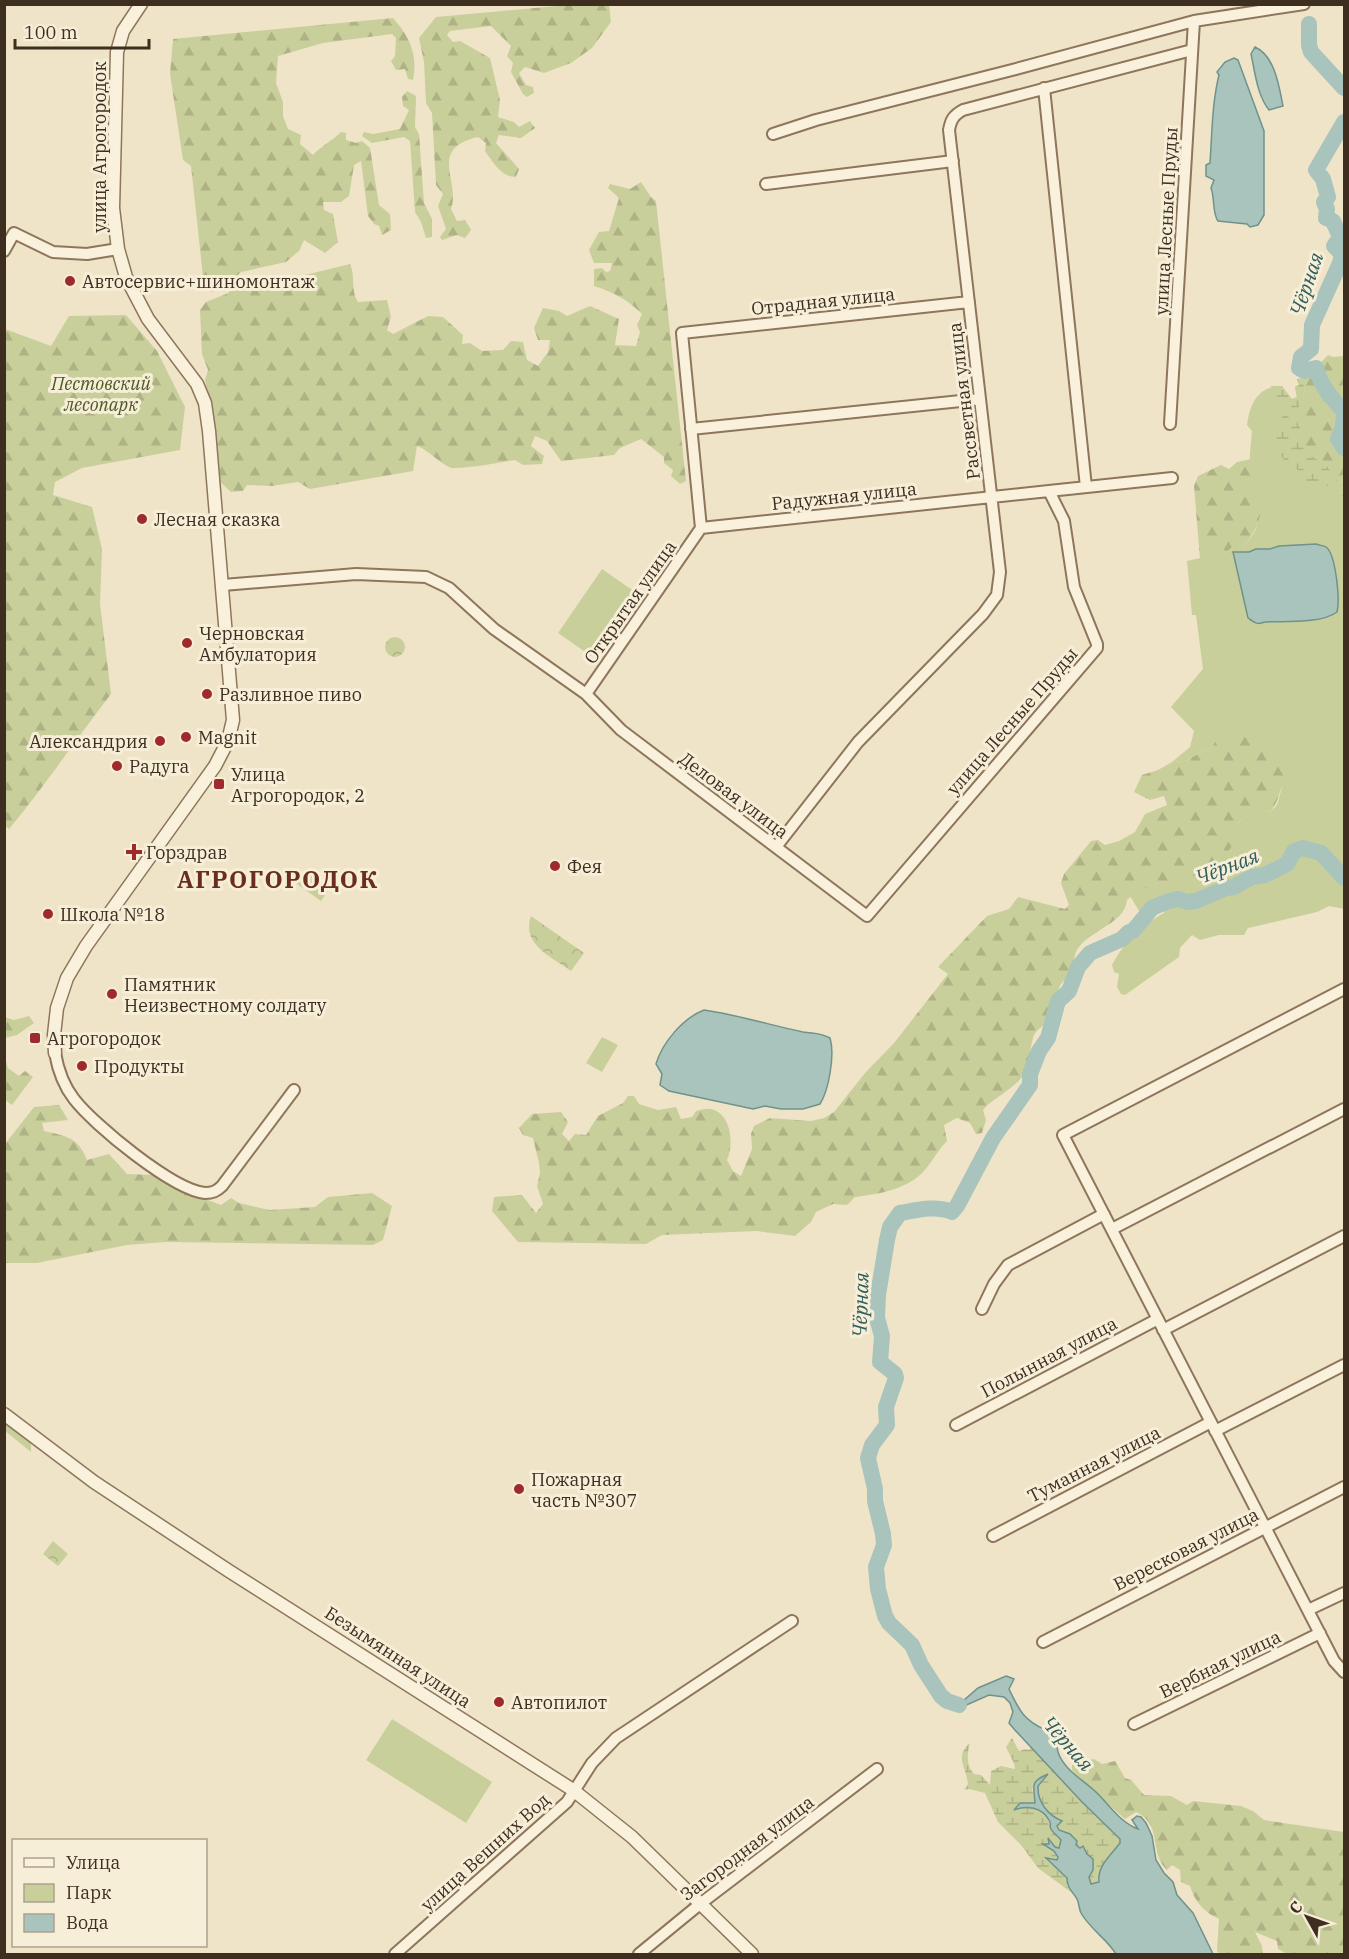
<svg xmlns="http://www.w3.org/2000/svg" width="1349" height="1959" font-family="'IBM Plex Serif',serif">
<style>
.green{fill:#c9cf9b}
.forest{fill:url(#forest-firs)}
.wetland{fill:url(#wetland-marsh)}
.park{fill:url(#park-crowns)}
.water{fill:#a9c4bc;stroke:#6f938a;stroke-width:1.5}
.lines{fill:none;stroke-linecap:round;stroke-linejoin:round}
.river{stroke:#a9c4bc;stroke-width:16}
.minor-casing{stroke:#8d765c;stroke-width:14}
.tertiary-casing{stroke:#8d765c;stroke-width:15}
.minor{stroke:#faf1dc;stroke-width:10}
.tertiary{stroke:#faf1dc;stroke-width:12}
.poi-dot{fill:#9e2a2b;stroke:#f7eed8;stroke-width:2}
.labels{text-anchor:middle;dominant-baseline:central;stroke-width:6;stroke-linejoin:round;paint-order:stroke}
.street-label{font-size:18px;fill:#3d2e20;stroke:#f7eed8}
.poi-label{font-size:18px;fill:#3d2e20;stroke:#f7eed8;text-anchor:start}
.park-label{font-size:18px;font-style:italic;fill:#4d5a26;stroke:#f7eed8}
.water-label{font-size:20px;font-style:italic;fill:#2f5d5a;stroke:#f7eed8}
.district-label{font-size:24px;font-weight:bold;letter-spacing:1.5px;fill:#6b2e1e;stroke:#f7eed8}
</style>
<defs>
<pattern id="forest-firs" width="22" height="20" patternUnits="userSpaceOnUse" patternTransform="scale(1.5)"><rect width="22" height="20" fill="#c9cf9b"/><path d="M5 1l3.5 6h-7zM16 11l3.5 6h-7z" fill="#aeb285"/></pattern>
<pattern id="wetland-marsh" width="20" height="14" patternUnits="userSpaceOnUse" patternTransform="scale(1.5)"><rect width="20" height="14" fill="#c9cf9b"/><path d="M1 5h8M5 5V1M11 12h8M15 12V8" fill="none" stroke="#aeb285"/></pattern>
<pattern id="park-crowns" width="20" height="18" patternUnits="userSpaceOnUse" patternTransform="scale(1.5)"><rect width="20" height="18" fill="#c9cf9b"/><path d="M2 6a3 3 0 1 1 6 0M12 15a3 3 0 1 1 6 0" fill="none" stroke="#aeb285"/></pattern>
</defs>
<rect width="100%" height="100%" fill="#f0e4c8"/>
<!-- green -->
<path class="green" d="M1306,378L1303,401L1299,407L1308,454L1326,465L1338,481L1344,482V909L1329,906L1317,912L1248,928L1244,935H1219L1200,940L1192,935L1180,948L1179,957L1125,995L1121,994L1117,987L1119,974L1114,972L1112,965C1126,940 1139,927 1164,913L1166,902L1162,897L1151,903L1143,911H1139L1130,896L1145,887L1184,877L1236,829L1240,821L1257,809L1270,812L1277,805L1283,784L1213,746L1185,761L1172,762L1190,747L1194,731L1171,707L1203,669L1196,615H1192L1187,561L1227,552L1233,546H1243C1271,522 1252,498 1250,468C1249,456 1251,443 1252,431L1247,425C1250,403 1258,386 1282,386L1291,399L1297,398L1295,387L1299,385L1297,379Z
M602,569L635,592L591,656L558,633Z
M306,871L330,888L321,901L297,884Z
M602,1037L618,1045L602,1072L586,1063Z
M4,1421L31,1442V1452L5,1431Z
M392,1719L492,1782L466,1823L366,1760Z"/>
<!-- forest -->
<path class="forest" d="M578,4L609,5L611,22L592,48L571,63L544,73L525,67L519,73L526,85L533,87L534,93L527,97L523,94L511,72L513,63L507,56L511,46L491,26L450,31L447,35L453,42L460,41L490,58L500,100L498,117L514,122L519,127L530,121L535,128L521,138L499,135L496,143L519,169L516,177C502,178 492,161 485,151L486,143L478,137C427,149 461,181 451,209L457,221L465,220L471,230L465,238L457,235L442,240L440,237L446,229L438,206L443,194L436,185L432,113L426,103L424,62L419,38L436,17Z
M393,18C410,37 418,55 413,80L408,79L405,69L396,70L391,61L395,56L396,38L392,34L323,43L278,56L276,83L283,102V116L288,129L301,135L300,144L313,155C321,146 332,141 341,132L346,133V140L356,143L362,141L370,148L379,205L390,214L391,230L382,235L379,226L374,224L368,216L361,161L354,165L349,196L341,202H323L324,210L333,214L338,242L325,253L304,240L299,251L286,262L241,272L225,287L212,292L204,286L191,166L183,160L170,74L173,39Z
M407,91L416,96L415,127L419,134L424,203L432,219V237L426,238L421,222L415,212L410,141L404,137L372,143L362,136L364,132L373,134L400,129L409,110L403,106L402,97Z
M641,182L651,197L656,201L686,481L680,484L671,476L673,470L664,463V457L641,439L620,448L614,455L561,461L547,441L535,436L531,446L544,456L542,464L523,465L515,460C503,462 457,471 449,467C439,462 425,448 417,446L413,471L310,489L298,482L272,486L247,485L243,491L231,492L219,481L212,413L205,380L208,370L202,354L200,310L206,302L226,294L238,286L259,279L268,284L350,264C356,277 350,290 358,302L387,300L391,317L387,330L393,334L428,316L443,317L463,335L462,344L470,343L482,351L503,350L511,341L523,342L527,360L538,366L548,352L550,340H538L534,328L543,308L559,311L567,316L590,306L619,319L615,345L636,346L640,332L637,325L642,314C628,300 613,292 594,286V269L602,268L606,272L610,271L612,263H594L589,250L599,232L609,231L619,198L608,188L610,184L630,189Z
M126,315L157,351L185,407L180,450L82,468L55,482L53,495L92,507L102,549L100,604L111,694C76,739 45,786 9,829L4,825L5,329L51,346L69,316Z
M1328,355L1333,357L1344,356V482L1338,481L1326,465L1308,454L1303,447L1305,437L1296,420L1299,407L1303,401L1306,378Z
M1251,459L1250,469L1258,470L1259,482L1254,487L1258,505L1261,510C1259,523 1253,537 1243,546H1233L1227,552L1200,559L1194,486L1198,476L1221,465L1229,469L1237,462Z
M1228,732C1248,737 1275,745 1285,766C1286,769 1286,776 1287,780C1278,788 1281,800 1270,812L1257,810L1240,821L1236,829L1241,836C1231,847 1221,862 1208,870C1183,884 1149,878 1127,900C1125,924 1089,930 1077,950C1073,957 1074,966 1071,973C1069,978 1062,981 1060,986C1054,997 1054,1011 1047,1021C1043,1028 1035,1029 1033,1038C1029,1051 1031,1061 1024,1074C1014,1090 995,1096 983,1110L986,1120L982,1133L976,1134L970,1123L957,1118L944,1125L947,1141C938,1150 932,1162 924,1171C906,1190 879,1194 855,1197L847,1205L833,1204L816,1212L811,1222L795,1236L757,1231L662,1235L646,1244L518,1242L492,1211L494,1197L522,1195L536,1213L543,1204L537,1186L540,1173L539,1163L533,1138L523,1135L519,1128L532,1114L561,1112L568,1122L562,1134L569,1141L575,1134L586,1135L598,1116L623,1103L628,1096H634L639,1104L658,1110L676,1107L681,1119L692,1117L696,1111C700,1110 707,1108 711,1109C732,1114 734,1145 727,1160L733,1171L741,1176L752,1149L751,1134L754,1126L770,1118L811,1121L824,1118L834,1112L865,1073L894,1043L948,974L938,967L987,916L1009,909L1018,897L1065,909L1069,905L1061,883L1064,874L1091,841L1098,840L1105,845L1119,841L1135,832L1145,814L1167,805L1164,796L1150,800L1134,792L1142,775L1158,770L1172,762L1185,761L1213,746L1217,738Z
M29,1016L34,1023L17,1035L5,1038V1017L14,1020Z
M5,1057L8,1068L19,1076L25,1071L33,1077L12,1105L5,1100Z
M59,1105L68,1120L42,1123L44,1131C66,1136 78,1137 87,1160L109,1154L127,1174L154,1175L179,1189L221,1205L231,1198L239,1203L269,1210L315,1207L328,1197L372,1193L392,1206L383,1240L373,1245L166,1242L127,1245L37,1263H5V1144L34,1107Z
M1094,1759L1102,1764L1115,1761L1125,1778L1131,1780L1144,1795L1171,1796L1187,1805L1193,1801L1241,1806L1253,1811L1264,1820L1344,1832V1954H1287L1278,1949L1277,1941L1255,1932L1262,1946L1263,1954H1220L1217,1951L1219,1919C1204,1912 1195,1902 1190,1886L1181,1882L1180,1870L1172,1865L1167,1870C1164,1867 1160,1862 1159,1858C1152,1839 1158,1823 1136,1812L1125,1819L1085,1784L1072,1770V1763Z"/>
<!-- wetland -->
<path class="wetland" d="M1306,378L1303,401L1299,407L1296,420L1305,437L1303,447L1308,454L1326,465L1338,481L1344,482V497L1330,487L1315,481L1310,487L1303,484L1299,485L1297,483L1303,475L1292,464L1288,467L1282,457L1277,456L1278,448L1273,443L1276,436L1274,430L1278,427L1277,421L1288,412C1287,406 1281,399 1275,395L1276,392L1272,390L1271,386H1282L1292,399L1297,397L1295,387L1299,385L1297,379Z
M1012,1738L1019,1751L1025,1749L1029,1750L1031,1747L1120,1839L1121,1843C1111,1854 1097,1868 1099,1882L1091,1884L1089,1877L1093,1870V1859L1087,1854L1083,1846L1080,1848C1072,1843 1061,1834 1057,1826L1061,1821C1048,1815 1037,1802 1038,1786L1047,1776L1032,1789L1035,1803H1020L1016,1810C1029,1804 1045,1809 1050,1823C1052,1826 1052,1829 1054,1832C1056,1835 1059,1837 1061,1840L1059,1848L1055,1847L1049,1840V1844H1044C1049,1849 1058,1852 1057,1860L1047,1859L1067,1878V1886L1072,1893L1038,1868L1021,1845L998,1822L985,1793L969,1789L964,1790L968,1784C966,1766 954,1757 970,1743C967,1754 966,1765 974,1774L981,1775L990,1785L991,1771L1001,1766L1015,1769C1014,1760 1009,1755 1006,1747Z"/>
<!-- park -->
<path class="park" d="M385 647a10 10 0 1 1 20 0a10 10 0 1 1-20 0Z
M531,916L584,953L571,971C552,957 521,945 531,916Z
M53,1541L68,1554L58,1566L43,1554Z"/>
<!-- water -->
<path class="water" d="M1255,47C1275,56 1279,86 1283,106L1269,110C1257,95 1255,72 1251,54Z
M1234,58L1238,60L1264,131V215L1258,225L1250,227L1247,224L1218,221C1212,213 1215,198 1211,188L1214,180L1206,176V165L1210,163C1212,134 1212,103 1219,75L1217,72L1225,62Z
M1316,544C1318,545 1325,546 1326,547C1336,554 1340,600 1337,612C1321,624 1285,621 1265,622C1257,625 1255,623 1248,618L1233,552H1249L1256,549H1270L1279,546Z
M704,1010C738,1015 770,1025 803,1032C814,1034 818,1032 830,1038C835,1054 829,1090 820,1104L803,1109H781L765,1106L753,1109L669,1091L660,1085L662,1074L656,1064C662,1043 683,1018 704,1010Z
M1006,1676L1014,1679L1009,1689C1019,1710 1024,1721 1046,1730L1053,1726L1058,1729C1056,1737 1056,1744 1058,1752C1064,1771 1087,1782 1100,1796C1111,1808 1122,1823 1138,1829L1132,1820L1137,1816L1141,1817L1146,1823L1152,1836L1156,1860L1164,1873L1173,1882L1177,1895L1193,1913L1213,1954H1116C1107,1939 1090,1929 1081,1913C1079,1909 1079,1903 1077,1899C1072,1891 1067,1888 1067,1878L1046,1858L1057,1860L1058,1857L1054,1851L1043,1844H1049L1048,1838L1055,1847L1059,1848L1061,1840C1058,1836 1053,1833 1051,1829C1048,1822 1053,1827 1049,1820C1042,1807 1026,1805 1014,1810L1020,1803H1035C1034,1786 1029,1782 1048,1774L1038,1786C1037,1802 1048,1815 1062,1821L1057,1826L1059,1830L1070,1834L1077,1841L1076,1845L1080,1848L1083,1846L1087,1854L1093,1859V1870L1089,1877L1091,1884L1099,1882C1097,1866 1111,1855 1120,1843V1839L1082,1802L1014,1729L1009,1723L1013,1712L1010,1703L1004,1697L989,1695L964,1706L962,1710C952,1710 947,1704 941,1696L958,1702L964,1700L978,1688Z"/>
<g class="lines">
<!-- river -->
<path class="river" d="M1309,24V45L1311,52L1344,88
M1344,122L1316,170L1323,179L1328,197L1324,202L1327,209L1326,218L1333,221L1340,237L1334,246L1342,254L1340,263L1312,325L1311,349L1301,357L1299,368L1304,371L1316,368C1321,386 1331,398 1344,411
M1344,417L1342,430L1338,439L1344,448
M959,1705L947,1701L941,1696L921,1665L912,1645L889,1623L885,1616L878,1589L876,1567L884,1545L883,1534L875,1501V1489L868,1458L872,1445L887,1425L886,1407L896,1378L895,1374L880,1362L882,1336L877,1318L878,1295L887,1240L890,1227L900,1213C917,1210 936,1205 952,1212L957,1206L993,1138L1030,1085V1074L1039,1051L1048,1038L1058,1001L1069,991L1078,967L1090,953L1122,939L1129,932L1133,931L1152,908L1166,902L1178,899L1187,902L1196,901L1226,888L1234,887L1252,877L1265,875L1287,864L1294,851L1303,848L1321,853L1344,878"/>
<!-- minor casing -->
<g class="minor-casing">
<path id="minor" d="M1044,88L1086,487
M773,134L816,120L1016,69L1194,21L1304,4
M766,184L953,161
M4,251L14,233L53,252L87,254L118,249
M1170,424L1194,21
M691,429L980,399
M701,528L682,333L969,302
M701,528L1049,491
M223,585L356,574L426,577L449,588L494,629L586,694L621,730L867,916L1097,648V644L1074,587L1064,521L1049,491L1172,478
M586,694L701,528
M776,847L858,742L983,614L997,595L1000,572L949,130C951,119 954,115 963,110L1192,50
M1344,989L1063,1135L1334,1661L1344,1672
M55,1053C58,1070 63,1085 74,1099C94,1125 173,1190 205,1193C213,1193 217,1191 222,1186L294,1090
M1112,1229L1344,1109
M982,1309L994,1284L1008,1265L1104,1214
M1163,1330L1344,1236
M956,1425L1158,1319
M1215,1431L1344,1365
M993,1536L1211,1422
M1308,1610L1344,1593
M1043,1642L1344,1487
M1134,1724L1320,1633
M395,1954L567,1802L592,1763L616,1738L792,1621
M639,1954L700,1904L877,1769"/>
</g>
<!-- tertiary casing -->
<g class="tertiary-casing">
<path id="tertiary" d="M55,1053L54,1035L57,1008L67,978L86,946L215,766L228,741L233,720L209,431L205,403L197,384L148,319L126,277L118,249L113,208L117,52L123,31L141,4
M4,1414L94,1482L229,1571L573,1790L632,1837L752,1954"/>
</g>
<!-- minor -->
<use href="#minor" class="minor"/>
<!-- tertiary -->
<use href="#tertiary" class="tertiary"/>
</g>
<!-- markers -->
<g class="poi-dot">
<circle cx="70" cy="281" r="6"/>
<circle cx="142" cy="519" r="6"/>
<circle cx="187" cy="643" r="6"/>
<circle cx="207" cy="694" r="6"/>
<circle cx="186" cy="737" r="6"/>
<circle cx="160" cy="741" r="6"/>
<circle cx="117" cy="766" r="6"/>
<rect x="213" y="778" width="12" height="12" rx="3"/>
<path d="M131 843h6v6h6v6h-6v6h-6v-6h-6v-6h6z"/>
<circle cx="555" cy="866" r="6"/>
<circle cx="48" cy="914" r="6"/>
<circle cx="112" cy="994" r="6"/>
<rect x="29" y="1032" width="12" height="12" rx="3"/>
<circle cx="82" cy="1066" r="6"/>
<circle cx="519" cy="1489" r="6"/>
<circle cx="499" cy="1702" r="6"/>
</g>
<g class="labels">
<!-- street labels -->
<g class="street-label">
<text transform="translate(99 147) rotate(-90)">улица Агрогородок</text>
<text transform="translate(1166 221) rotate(-87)">улица Лесные Пруды</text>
<text transform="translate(823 301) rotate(-6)">Отрадная улица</text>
<text transform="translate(964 401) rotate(-97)">Рассветная улица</text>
<text transform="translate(844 496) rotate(-6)">Радужная улица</text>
<text transform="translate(630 602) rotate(-55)">Открытая улица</text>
<text transform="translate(1012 721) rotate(-49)">улица Лесные Пруды</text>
<text transform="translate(734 795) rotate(37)">Деловая улица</text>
<text transform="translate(1049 1357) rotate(-28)">Полынная улица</text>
<text transform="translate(1094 1464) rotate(-27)">Туманная улица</text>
<text transform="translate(1186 1549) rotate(-27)">Вересковая улица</text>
<text transform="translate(398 1657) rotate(33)">Безымянная улица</text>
<text transform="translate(1220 1664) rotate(-26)">Вербная улица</text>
<text transform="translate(747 1848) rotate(-37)">Загородная улица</text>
<text transform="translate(485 1852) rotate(-42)">улица Вешних Вод</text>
</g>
<!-- poi labels -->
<g class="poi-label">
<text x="82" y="281">Автосервис+шиномонтаж</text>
<text x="154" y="519">Лесная сказка</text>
<text x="199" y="633">Черновская<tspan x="199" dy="21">Амбулатория</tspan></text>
<text x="219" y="694">Разливное пиво</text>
<text x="198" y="737">Magnit</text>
<text x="148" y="741" text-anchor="end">Александрия</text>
<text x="129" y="766">Радуга</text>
<text x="231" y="774">Улица<tspan x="231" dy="21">Агрогородок, 2</tspan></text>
<text x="146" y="852">Горздрав</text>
<text x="567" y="866">Фея</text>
<text x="60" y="914">Школа №18</text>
<text x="124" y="984">Памятник<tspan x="124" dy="21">Неизвестному солдату</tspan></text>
<text x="47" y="1038">Агрогородок</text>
<text x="94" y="1066">Продукты</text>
<text x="531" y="1479">Пожарная<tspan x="531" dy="21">часть №307</tspan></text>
<text x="511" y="1702">Автопилот</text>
</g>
<!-- park labels -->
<g class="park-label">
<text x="101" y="383">Пестовский<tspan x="101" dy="21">лесопарк</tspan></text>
</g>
<!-- water labels -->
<g class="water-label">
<text transform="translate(1306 284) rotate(-71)">Чёрная</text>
<text transform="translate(1227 866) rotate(-21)">Чёрная</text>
<text transform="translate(860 1305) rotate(-88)">Чёрная</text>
<text transform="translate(1068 1743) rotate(49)">Чёрная</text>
</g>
<!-- district labels -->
<g class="district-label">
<text x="278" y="879">АГРОГОРОДОК</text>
</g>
</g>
<!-- border -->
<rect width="1349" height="1959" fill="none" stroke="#3d2e20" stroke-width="12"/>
<!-- legend -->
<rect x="12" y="1839" width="195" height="108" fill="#f7eed8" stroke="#ada18e" stroke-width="1.5"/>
<rect x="24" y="1858" width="30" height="9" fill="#faf1dc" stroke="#ada18e" stroke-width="1.5"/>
<text x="66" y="1869" font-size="18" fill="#3d2e20">Улица</text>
<rect x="24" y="1884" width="30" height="18" fill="#c9cf9b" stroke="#ada18e" stroke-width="1.5"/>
<text x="66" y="1899" font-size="18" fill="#3d2e20">Парк</text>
<rect x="24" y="1914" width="30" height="18" fill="#a9c4bc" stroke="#ada18e" stroke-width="1.5"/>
<text x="66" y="1929" font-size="18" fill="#3d2e20">Вода</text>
<!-- north arrow -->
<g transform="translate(1307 1917) rotate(310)" stroke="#f7eed8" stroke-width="4.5" paint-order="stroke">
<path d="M0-4.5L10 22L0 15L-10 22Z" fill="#3d2e20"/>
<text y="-9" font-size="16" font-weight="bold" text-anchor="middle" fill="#3d2e20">С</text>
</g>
<!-- scale -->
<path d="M15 39v9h134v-9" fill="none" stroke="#3d2e20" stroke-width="3"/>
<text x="24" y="39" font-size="18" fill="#3d2e20" stroke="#f7eed8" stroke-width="4.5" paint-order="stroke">100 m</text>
</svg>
